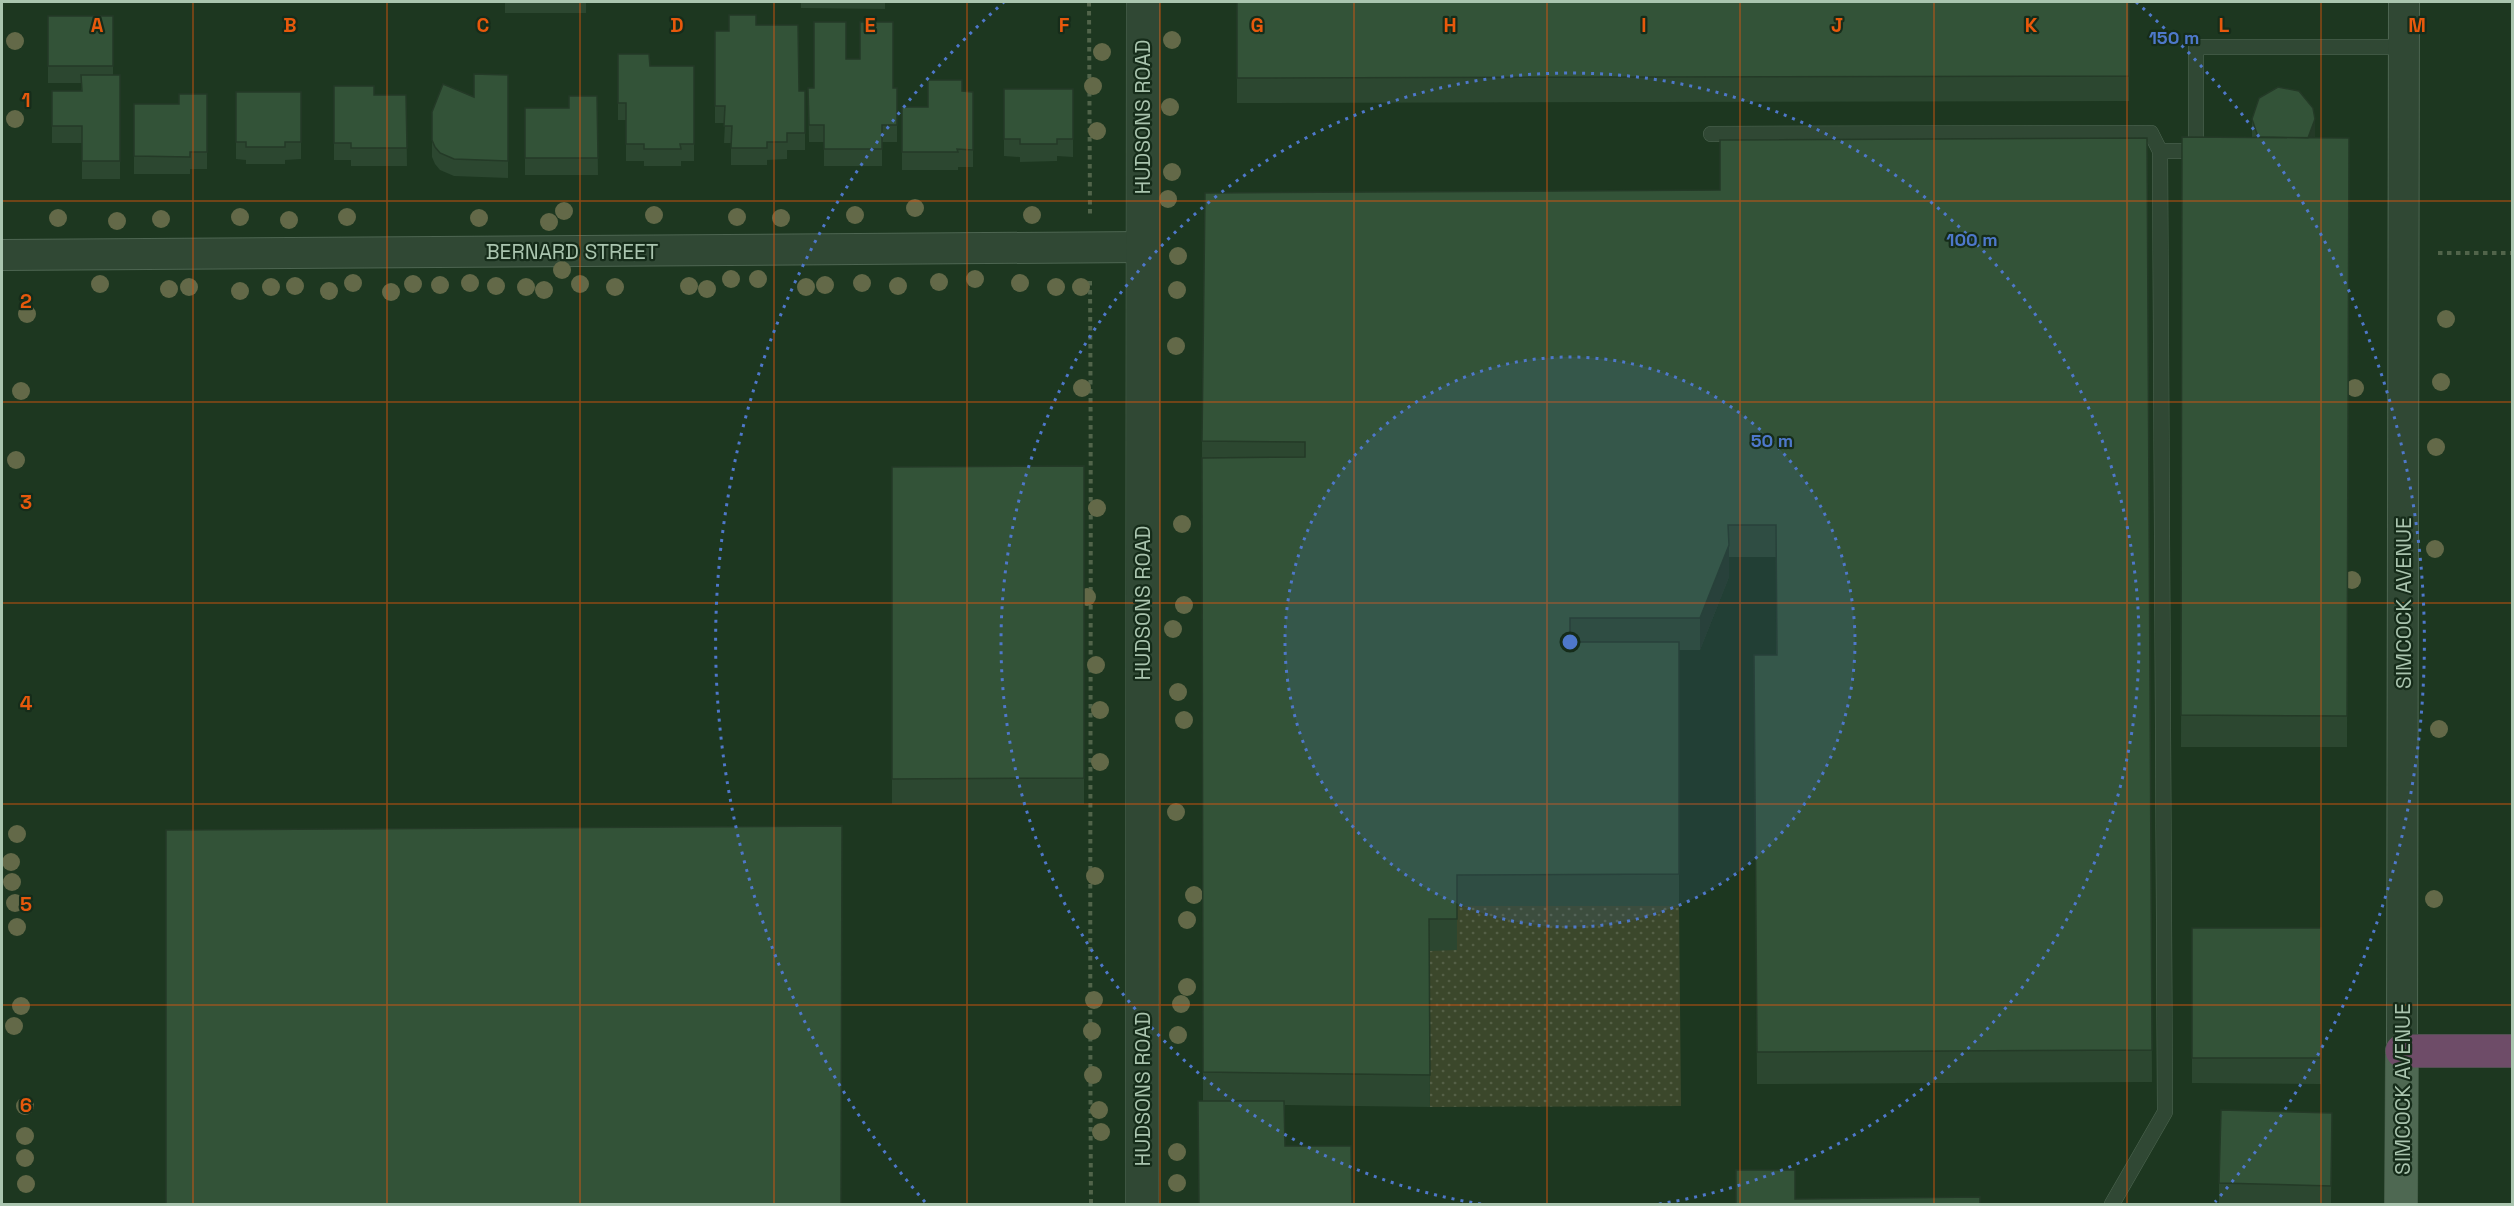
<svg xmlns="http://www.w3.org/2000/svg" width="2514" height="1206" font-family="'Space Grotesk',sans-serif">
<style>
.grass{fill:url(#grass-dots)}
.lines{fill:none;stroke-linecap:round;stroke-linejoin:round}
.service-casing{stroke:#4e6652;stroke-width:16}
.minor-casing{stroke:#4e6652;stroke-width:32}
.tertiary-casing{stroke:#4e6652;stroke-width:34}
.primary-casing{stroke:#3a513d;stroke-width:34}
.motorway-casing{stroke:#3b523f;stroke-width:34}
.path{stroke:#51644a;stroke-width:4;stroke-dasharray:4.5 4.5;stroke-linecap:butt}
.service{stroke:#304834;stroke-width:15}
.minor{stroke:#304834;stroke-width:30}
.tertiary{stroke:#304834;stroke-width:33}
.primary{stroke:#4e6852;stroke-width:33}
.motorway{stroke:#6e4c68;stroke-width:33}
.tree{fill:#636948}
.wall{fill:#2c4730}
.shaded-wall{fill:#243a27}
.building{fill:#335338;stroke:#243a27;stroke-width:1.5}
.grid{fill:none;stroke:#e8590c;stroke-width:1.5;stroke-opacity:0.55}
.ring{fill:none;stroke:#4e78ca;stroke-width:3;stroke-dasharray:3 6}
.labels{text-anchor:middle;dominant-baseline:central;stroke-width:4.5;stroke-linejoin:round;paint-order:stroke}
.street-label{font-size:21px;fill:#aac5af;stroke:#162c1a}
.grid-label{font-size:20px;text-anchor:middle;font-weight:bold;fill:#e8590c;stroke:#162c1a;stroke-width:4.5;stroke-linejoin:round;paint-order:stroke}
.centre{fill:#4e78ca;stroke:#162c1a;stroke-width:3}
.ring-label{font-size:18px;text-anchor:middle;font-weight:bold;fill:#4e78ca;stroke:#162c1a;stroke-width:4.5;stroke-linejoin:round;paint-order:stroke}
</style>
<defs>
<pattern id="grass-dots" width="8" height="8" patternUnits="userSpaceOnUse" patternTransform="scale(1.5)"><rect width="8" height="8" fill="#3b472b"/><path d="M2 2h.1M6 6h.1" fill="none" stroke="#556047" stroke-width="1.8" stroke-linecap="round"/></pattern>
</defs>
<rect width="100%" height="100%" fill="#1d3720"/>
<!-- grass -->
<path class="grass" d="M1457,906H1679L1681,1106L1430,1107L1429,951Z"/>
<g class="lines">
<!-- service casing -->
<g class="service-casing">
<path id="service" d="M1711,134L2151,133L2160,151H2196V47H2404
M2112,1204L2165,1112L2160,151"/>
</g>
<!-- minor casing -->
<g class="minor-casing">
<path id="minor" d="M2,255L1142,247
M2402,1051L2404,2"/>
</g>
<!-- tertiary casing -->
<g class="tertiary-casing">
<path id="tertiary" d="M1142,1204L1143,2"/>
</g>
<!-- primary casing -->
<g class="primary-casing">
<path id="primary" d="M2401,1204L2402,1051"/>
</g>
<!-- motorway casing -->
<g class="motorway-casing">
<path id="motorway" d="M2402,1051H2512"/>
</g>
<!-- path -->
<path class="path" d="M1089,2L1090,214
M2438,253H2512
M1090,281C1092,589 1089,897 1091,1204"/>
<!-- service -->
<use href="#service" class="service"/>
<!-- minor -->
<use href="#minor" class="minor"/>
<!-- tertiary -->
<use href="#tertiary" class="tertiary"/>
<!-- primary -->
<use href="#primary" class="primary"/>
<!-- motorway -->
<use href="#motorway" class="motorway"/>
</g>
<!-- trees -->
<g class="tree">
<circle cx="1172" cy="40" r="9"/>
<circle cx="15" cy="41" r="9"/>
<circle cx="1102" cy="52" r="9"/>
<circle cx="1093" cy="86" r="9"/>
<circle cx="1170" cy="107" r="9"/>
<circle cx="15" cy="119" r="9"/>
<circle cx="1097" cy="131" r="9"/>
<circle cx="1172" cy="172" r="9"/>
<circle cx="1168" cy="199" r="9"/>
<circle cx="915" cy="208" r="9"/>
<circle cx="564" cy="211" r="9"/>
<circle cx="654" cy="215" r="9"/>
<circle cx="855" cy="215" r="9"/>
<circle cx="1032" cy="215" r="9"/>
<circle cx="240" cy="217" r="9"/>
<circle cx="347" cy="217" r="9"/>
<circle cx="737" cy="217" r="9"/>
<circle cx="58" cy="218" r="9"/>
<circle cx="479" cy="218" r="9"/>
<circle cx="781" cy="218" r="9"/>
<circle cx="161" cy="219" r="9"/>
<circle cx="289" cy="220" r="9"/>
<circle cx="117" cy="221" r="9"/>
<circle cx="549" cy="222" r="9"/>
<circle cx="1178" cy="256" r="9"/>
<circle cx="562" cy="270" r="9"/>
<circle cx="731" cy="279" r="9"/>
<circle cx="758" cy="279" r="9"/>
<circle cx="975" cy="279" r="9"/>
<circle cx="939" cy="282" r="9"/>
<circle cx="353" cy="283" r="9"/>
<circle cx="470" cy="283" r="9"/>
<circle cx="862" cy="283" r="9"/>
<circle cx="1020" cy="283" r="9"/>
<circle cx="100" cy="284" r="9"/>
<circle cx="413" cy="284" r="9"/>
<circle cx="580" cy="284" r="9"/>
<circle cx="440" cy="285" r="9"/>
<circle cx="825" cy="285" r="9"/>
<circle cx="295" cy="286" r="9"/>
<circle cx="496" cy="286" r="9"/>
<circle cx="689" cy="286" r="9"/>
<circle cx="898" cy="286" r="9"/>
<circle cx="189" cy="287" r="9"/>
<circle cx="271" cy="287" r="9"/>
<circle cx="526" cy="287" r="9"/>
<circle cx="615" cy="287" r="9"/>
<circle cx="806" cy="287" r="9"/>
<circle cx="1056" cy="287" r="9"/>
<circle cx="1081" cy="287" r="9"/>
<circle cx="169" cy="289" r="9"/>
<circle cx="707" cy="289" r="9"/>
<circle cx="544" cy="290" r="9"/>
<circle cx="1177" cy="290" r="9"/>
<circle cx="240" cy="291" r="9"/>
<circle cx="329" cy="291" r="9"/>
<circle cx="391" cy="292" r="9"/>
<circle cx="27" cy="314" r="9"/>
<circle cx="2446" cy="319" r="9"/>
<circle cx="1176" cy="346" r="9"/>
<circle cx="2441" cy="382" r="9"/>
<circle cx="1082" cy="388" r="9"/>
<circle cx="2355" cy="388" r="9"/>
<circle cx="21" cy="391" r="9"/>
<circle cx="2436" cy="447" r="9"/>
<circle cx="16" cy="460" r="9"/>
<circle cx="1097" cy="508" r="9"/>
<circle cx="1182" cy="524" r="9"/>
<circle cx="2435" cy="549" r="9"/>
<circle cx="2352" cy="580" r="9"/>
<circle cx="1087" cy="597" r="9"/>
<circle cx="1184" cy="605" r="9"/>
<circle cx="1173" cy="629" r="9"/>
<circle cx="1096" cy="665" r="9"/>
<circle cx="1178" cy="692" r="9"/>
<circle cx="1100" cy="710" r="9"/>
<circle cx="1184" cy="720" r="9"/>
<circle cx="2439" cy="729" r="9"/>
<circle cx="1100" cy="762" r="9"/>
<circle cx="1176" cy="812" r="9"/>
<circle cx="17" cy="834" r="9"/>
<circle cx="11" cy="862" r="9"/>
<circle cx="1095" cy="876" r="9"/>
<circle cx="12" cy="882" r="9"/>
<circle cx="1194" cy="895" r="9"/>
<circle cx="2434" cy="899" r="9"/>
<circle cx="15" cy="903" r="9"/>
<circle cx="1187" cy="920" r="9"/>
<circle cx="17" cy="927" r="9"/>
<circle cx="1187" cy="987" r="9"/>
<circle cx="1094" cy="1000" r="9"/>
<circle cx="1181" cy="1004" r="9"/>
<circle cx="21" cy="1006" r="9"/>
<circle cx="14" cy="1026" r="9"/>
<circle cx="1092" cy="1031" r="9"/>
<circle cx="1178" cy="1035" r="9"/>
<circle cx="1093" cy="1075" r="9"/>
<circle cx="25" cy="1106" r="9"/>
<circle cx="1099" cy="1110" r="9"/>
<circle cx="1101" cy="1132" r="9"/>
<circle cx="25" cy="1136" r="9"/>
<circle cx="1177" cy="1152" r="9"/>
<circle cx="25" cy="1158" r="9"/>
<circle cx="1177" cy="1183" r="9"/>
<circle cx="26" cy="1184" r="9"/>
</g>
<!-- wall -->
<path class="wall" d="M505,2H586V13H505Z
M801,2H885V9L801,8Z
M1237,2H2129V101L1237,103Z
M48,16H113V75H120V179H82V143H52V91H81V83H48Z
M756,25L799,91H805V150H787V159L767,160V165H731V143H724L725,123H715V31H729Z
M618,54L650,66H694V161H681V166H644V161H626V120H618Z
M846,59L893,88H897V142H882V166H824V142H809L808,88H814Z
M508,75V178L454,176L440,170L435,164L432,157V112L474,97Z
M334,86L374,95H406L407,166H351V160H334Z
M1004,89H1073V157L1057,156V161L1020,162V157L1004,156Z
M962,91L973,92V167H958V170H902V107H928Z
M236,92H301V159L285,160V164H246V160L236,159Z
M207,94V169H190V174H134V104H179Z
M597,96L598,175H525V108H569Z
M2252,119L2315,136L2314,138H2349L2347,747H2181L2182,137L2252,138Z
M2147,138L2152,1082L1757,1084L1754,655H1776V557H1729V577L1700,650H1679V906H1457V950L1429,951L1430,1107L1285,1105V1146L1352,1204L1203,1101L1202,441L1720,190Z
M1084,466V804H892V467Z
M2192,928H2321V1084L2192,1083Z
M2332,1113L2331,1204H2219V1183Z"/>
<!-- shaded-wall -->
<path class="shaded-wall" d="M2315,119V136L2309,154L2294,166Z
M1729,545V577L1700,650V618Z"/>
<!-- building -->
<path class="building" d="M1237,2H2129V76L1237,78Z
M729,15H756V25H798L799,91H805V133H787V142H767V148H731L732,126H724L725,106H715V31H729Z
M48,16H113V66H48Z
M814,22H846V59H860V22H893V88H897V125H882V149H824V125H809L808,88H814Z
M618,54H649L650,66H694V144H680L681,149H644V144H626V103H618Z
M474,74L508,75V161L454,159L440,153L435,147L432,140V112L443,84L474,97Z
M81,75H120V161H82V126H52V91H82Z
M928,80H962V91L973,92V150L957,149L958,152H902V107H928Z
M334,86H374V95H406L407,148H351V143H334Z
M2278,87L2299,91L2313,108L2315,119L2308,138L2258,137L2252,119L2259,98Z
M1004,89H1073V139H1057V144H1020V139H1004Z
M236,92H301V142H285V147H246V142H236Z
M179,94H207V152H190V157L134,156V104H179Z
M569,96H597L598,158H525V108H569Z
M2182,137L2349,138L2347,716L2181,715Z
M2147,138L2152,1050L1757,1052L1754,655H1777L1776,525H1728L1729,545L1700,618H1570V642H1679V874L1457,875V919H1429L1430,1075L1203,1072L1202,458L1305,457V442L1202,441L1205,193L1720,190V140Z
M1084,466V778L892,779V467Z
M842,826L841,1204H166V830Z
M2192,928H2321V1058H2192Z
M1198,1101H1284L1285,1146H1351L1352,1204H1199Z
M2221,1110L2332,1113L2331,1186L2219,1183Z
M1736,1170H1795V1199L1980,1197V1204H1736Z"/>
<!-- grid -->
<path class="grid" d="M193,2V1204M387,2V1204M580,2V1204M774,2V1204M967,2V1204M1160,2V1204M1354,2V1204M1547,2V1204M1740,2V1204M1934,2V1204M2127,2V1204M2321,2V1204M2,201H2512M2,402H2512M2,603H2512M2,804H2512M2,1005H2512"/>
<!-- distance rings -->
<circle cx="1570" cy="642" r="285" fill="#4e78ca" fill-opacity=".12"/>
<g class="ring">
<circle cx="1570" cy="642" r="285"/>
<path d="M1481 1204A569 569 0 1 1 1659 1204"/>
<path d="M925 1202A854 854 0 0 1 1004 2M2136 2A854 854 0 0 1 2215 1202"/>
</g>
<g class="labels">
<!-- street labels -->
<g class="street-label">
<text transform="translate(1142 117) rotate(-90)">HUDSONS ROAD</text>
<text x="572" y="251">BERNARD STREET</text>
<text transform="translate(1142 603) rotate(-90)">HUDSONS ROAD</text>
<text transform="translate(2403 603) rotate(-90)">SIMCOCK AVENUE</text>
<text transform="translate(1142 1089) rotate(-90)">HUDSONS ROAD</text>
<text transform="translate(2402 1089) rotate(-90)">SIMCOCK AVENUE</text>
</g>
</g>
<g class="grid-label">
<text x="97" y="32">A</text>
<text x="290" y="32">B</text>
<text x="483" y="32">C</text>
<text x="677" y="32">D</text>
<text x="870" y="32">E</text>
<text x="1064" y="32">F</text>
<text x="1257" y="32">G</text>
<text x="1450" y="32">H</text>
<text x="1644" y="32">I</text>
<text x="1837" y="32">J</text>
<text x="2031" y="32">K</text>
<text x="2224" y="32">L</text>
<text x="2417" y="32">M</text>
<text x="26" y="107">1</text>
<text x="26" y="308">2</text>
<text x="26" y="509">3</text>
<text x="26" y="710">4</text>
<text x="26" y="911">5</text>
<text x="26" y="1112">6</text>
</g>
<circle cx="1570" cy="642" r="9" class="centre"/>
<g class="ring-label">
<text x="2174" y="44">150 m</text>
<text x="1972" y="246">100 m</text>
<text x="1772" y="447">50 m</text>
</g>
<!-- border -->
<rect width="2514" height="1206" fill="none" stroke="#aac5af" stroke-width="6"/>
</svg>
